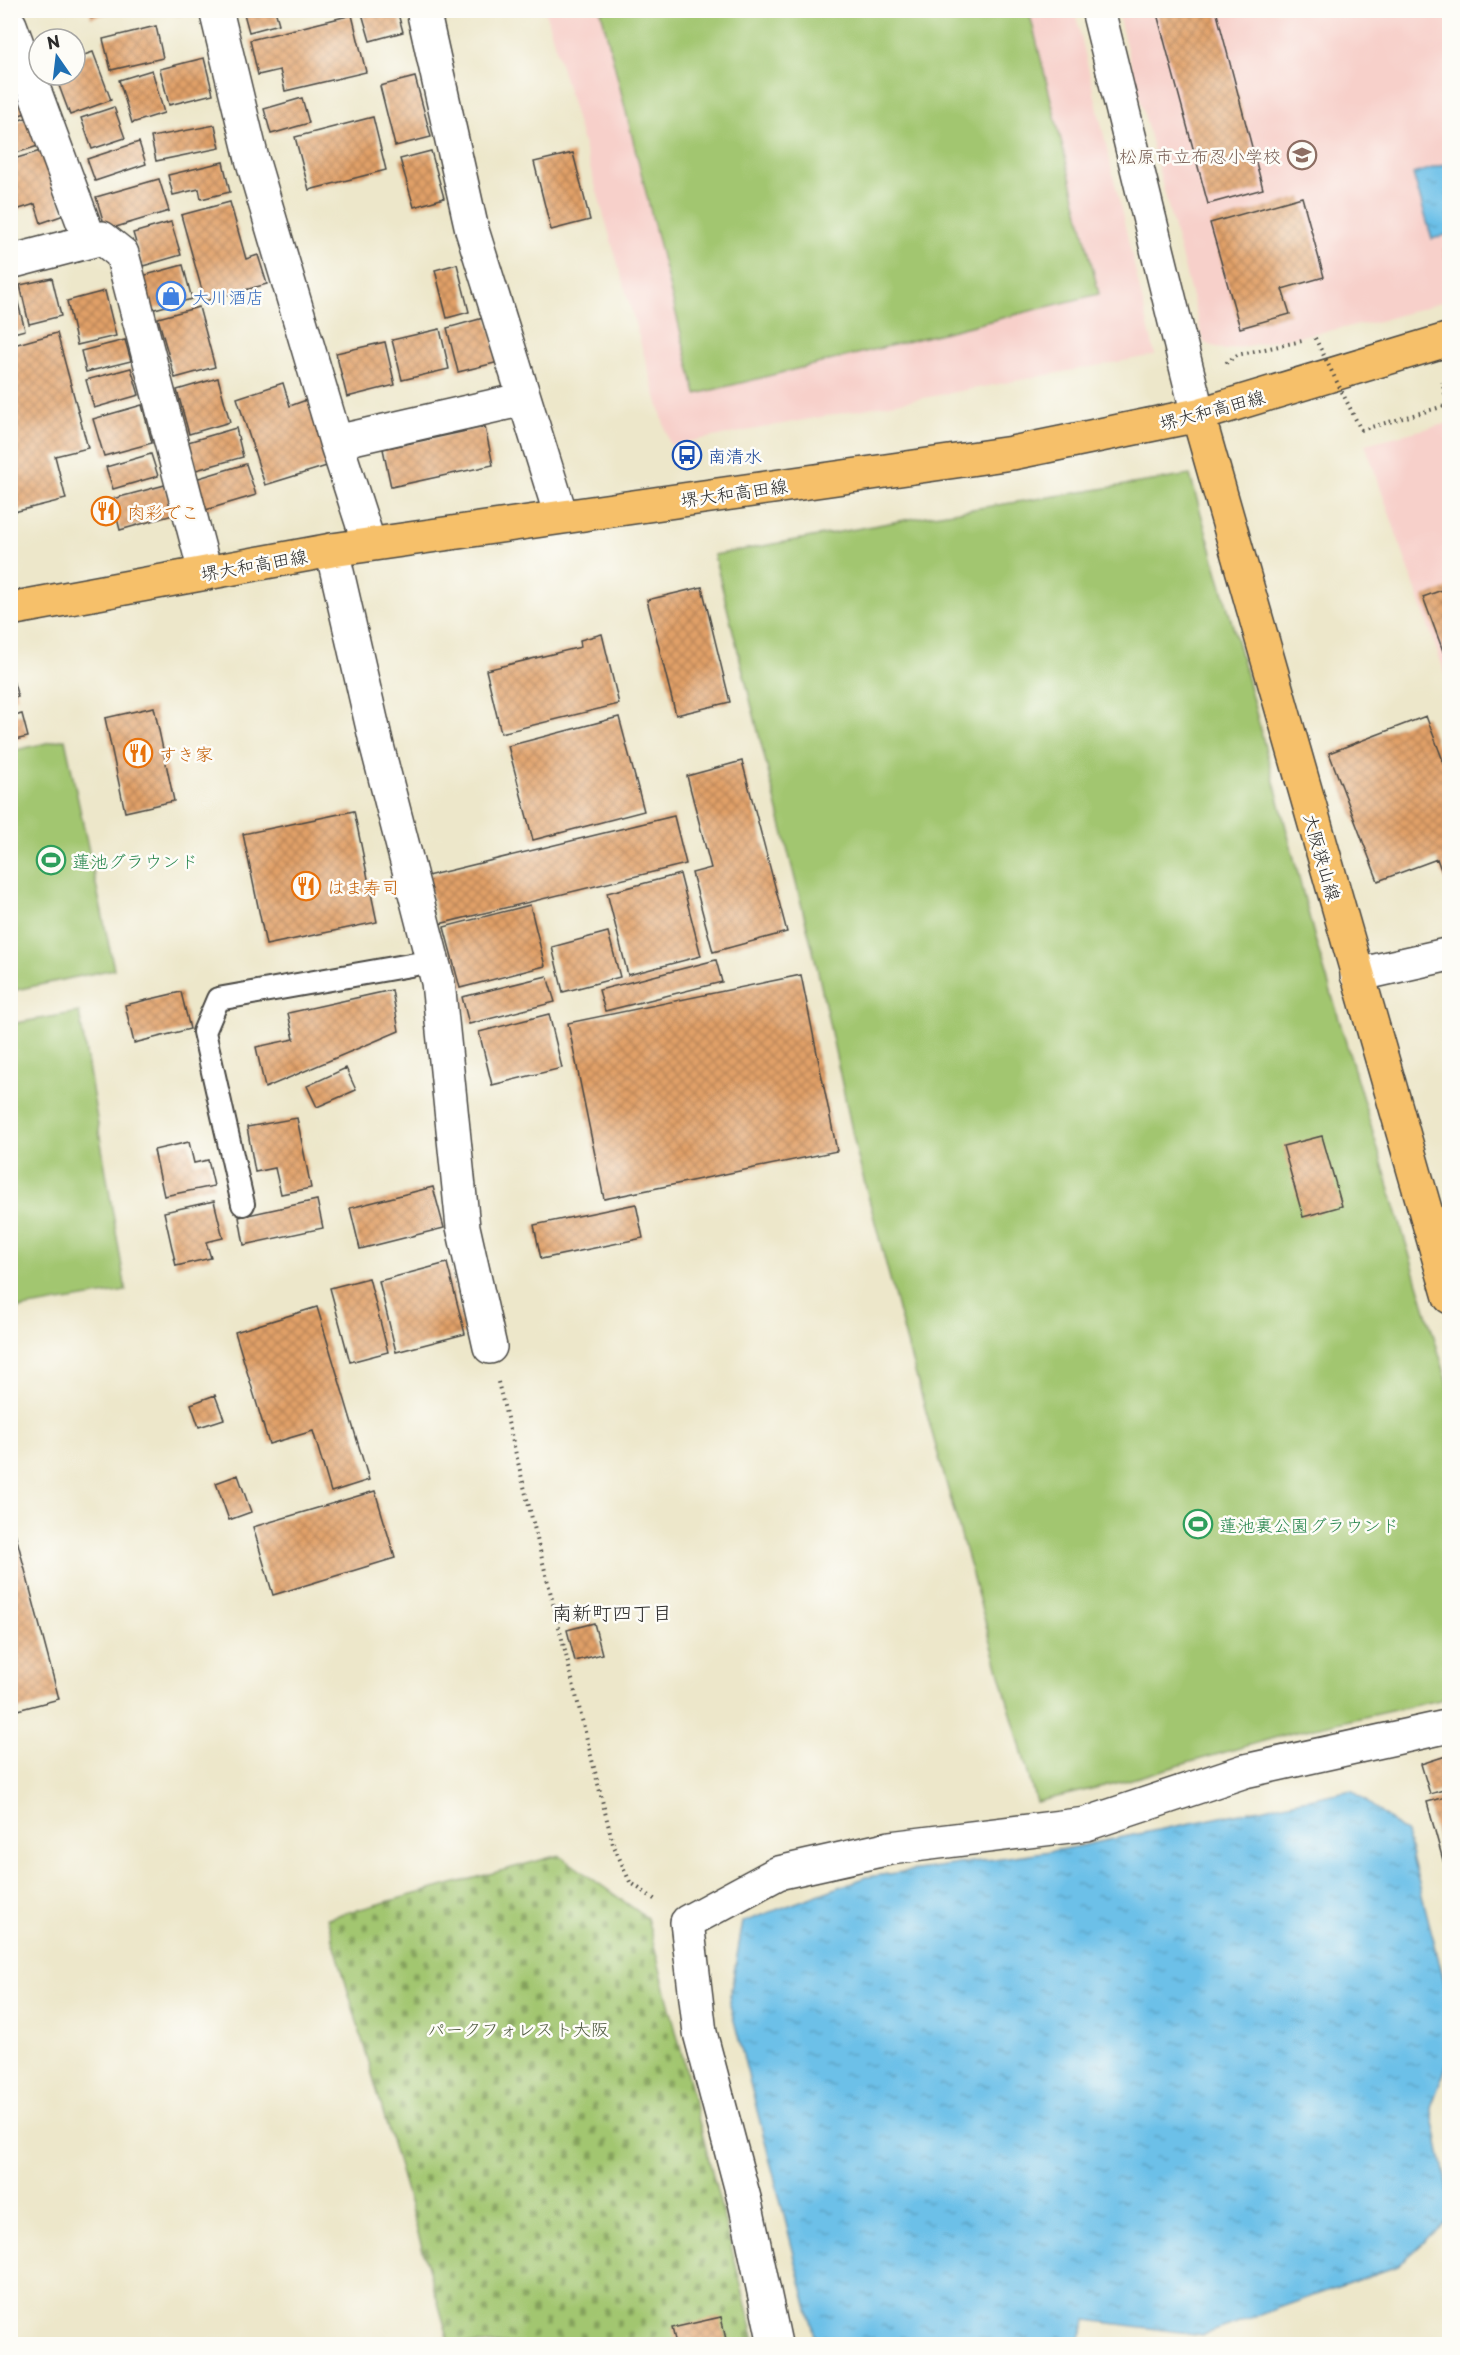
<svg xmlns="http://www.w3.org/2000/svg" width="1460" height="2355" font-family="'Playpen Sans','Klee One',sans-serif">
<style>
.built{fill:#f7d0ca}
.cemetery{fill:url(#cemetery-stones);stroke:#66784e;stroke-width:1.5}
.green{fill:#a2c670;stroke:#66784e;stroke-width:1.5}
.water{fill:url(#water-ripples);stroke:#4c768a;stroke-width:1.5}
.building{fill:url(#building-cross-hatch)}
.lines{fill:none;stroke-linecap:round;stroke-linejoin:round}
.service-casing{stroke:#484743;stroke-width:26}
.minor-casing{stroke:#484743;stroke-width:36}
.primary-casing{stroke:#484743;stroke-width:36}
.path{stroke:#484743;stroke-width:4;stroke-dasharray:1.5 4.5;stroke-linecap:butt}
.service{stroke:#fff;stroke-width:22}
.minor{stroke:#fff;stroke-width:33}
.primary{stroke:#f6c06b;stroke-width:33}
.path-bridge{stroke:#484743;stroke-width:4;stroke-dasharray:1.5 4.5;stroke-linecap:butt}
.labels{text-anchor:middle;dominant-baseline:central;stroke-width:5;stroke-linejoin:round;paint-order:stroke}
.education-label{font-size:18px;fill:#785e54;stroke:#fdfcf7;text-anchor:end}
.shop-label{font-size:18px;fill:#366cbe;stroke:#fdfcf7;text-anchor:start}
.street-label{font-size:18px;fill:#2b2b2b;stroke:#fdfcf7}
.transit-label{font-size:18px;fill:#164399;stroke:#fdfcf7;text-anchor:start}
.food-label{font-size:18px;fill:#c56008;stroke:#fdfcf7;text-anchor:start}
.leisure-label{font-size:18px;fill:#27864d;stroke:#fdfcf7;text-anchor:start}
.park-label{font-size:18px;fill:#4f5a40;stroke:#fdfcf7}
.neighbourhood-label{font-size:20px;fill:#2b2b2b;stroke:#fdfcf7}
</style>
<defs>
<pattern id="cemetery-stones" width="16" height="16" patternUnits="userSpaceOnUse" patternTransform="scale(1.5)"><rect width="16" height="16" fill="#a2c670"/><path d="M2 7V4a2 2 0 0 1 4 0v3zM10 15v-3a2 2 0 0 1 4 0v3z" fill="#84a15c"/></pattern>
<pattern id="water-ripples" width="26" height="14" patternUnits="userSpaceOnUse" patternTransform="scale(1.5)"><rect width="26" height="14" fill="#6cc0e8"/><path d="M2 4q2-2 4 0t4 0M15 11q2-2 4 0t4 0" fill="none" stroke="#599cbc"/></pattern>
<pattern id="building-cross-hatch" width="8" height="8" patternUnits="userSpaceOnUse" patternTransform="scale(1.5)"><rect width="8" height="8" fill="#e1a068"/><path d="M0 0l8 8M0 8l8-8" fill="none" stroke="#b78356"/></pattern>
</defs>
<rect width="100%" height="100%" fill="#fdfcf7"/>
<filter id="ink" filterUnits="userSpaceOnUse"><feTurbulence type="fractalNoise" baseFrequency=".0167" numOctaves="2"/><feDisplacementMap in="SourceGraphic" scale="12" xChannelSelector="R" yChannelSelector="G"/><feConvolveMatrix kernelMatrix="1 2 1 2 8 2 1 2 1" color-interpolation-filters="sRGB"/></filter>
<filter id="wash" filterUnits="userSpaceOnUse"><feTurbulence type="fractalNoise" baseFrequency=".008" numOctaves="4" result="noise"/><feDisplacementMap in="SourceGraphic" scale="24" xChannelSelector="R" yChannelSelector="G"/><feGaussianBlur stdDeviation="1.35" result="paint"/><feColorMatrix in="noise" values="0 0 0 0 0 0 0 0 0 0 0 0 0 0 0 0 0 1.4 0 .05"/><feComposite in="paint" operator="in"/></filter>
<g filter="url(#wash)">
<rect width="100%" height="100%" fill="#ede7ca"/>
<!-- built -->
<path class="built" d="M545,11H1075L1155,355L670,445Z
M1117,11H1449V300L1376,322L1225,350L1204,343Z
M1449,423V685L1365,444Z"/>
<!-- cemetery -->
<path class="cemetery" d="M559,1855L647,1918L756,2344H450L327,1918Z"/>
<!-- green -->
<path class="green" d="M601,11H1029L1099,294L696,394Z
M1190,475L1240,651L1315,939L1449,1387V1698L1288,1734L1125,1781L1036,1802L909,1351L857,1154L817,967L714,555L927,516Z
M65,739L114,969L11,991V751Z
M79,1012L126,1291L17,1309L10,1272L11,1024Z"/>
<!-- water -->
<path class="water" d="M1449,163V234L1432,239L1413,174Z
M1352,1790L1406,1833L1449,2000V2059L1431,2107L1449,2197V2218L1397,2266L1203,2335L1087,2320L1077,2344H817L729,2001L743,1922L867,1877L1065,1849Z"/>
<g id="blocks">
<!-- building -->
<path class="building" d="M89,10H117V11L91,18Z
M175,10H195V11L177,16Z
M243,10H275L279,24L249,32Z
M361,10H397L403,32L370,41Z
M442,10H465V11L444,17Z
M1156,10H1216L1263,189L1208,204Z
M352,15L366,72L285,91L280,70L258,75L250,40Z
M156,26L163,58L111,70L103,39Z
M93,52L111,100L70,115L55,75H75V58Z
M204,58L213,94L169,105L160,69Z
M152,70L164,113L132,123L119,80Z
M415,77L431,137L395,146L380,86Z
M19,91L26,113L10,118V93Z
M302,98L309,123L271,134L264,109Z
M114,107L125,138L92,149L81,118Z
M29,117L38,146L10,155V123Z
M373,117L386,170L309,190L295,137Z
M215,125L220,148L156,161L151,137Z
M139,142L146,164L95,181L87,159Z
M44,150L64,215L41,223L35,204L10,212V160Z
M431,151L444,198L414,207L400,159Z
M573,153L590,220L551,230L534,162Z
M223,162L230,192L201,199L199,189L173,195L168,175Z
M159,179L169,211L106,230L96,197Z
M1302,197L1324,277L1282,289L1290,314L1240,328L1210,223Z
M230,202L246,259L258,255L267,284L205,301L181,215Z
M171,222L181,255L143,266L133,233Z
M1450,247V265L1447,266L1443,249Z
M457,264L469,312L447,318L435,270Z
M183,265L192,299L151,310L142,276Z
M52,278L61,316L29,324L20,285Z
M105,291L116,336L77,345L67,301Z
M16,295L25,330L10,334V296Z
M199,307L215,367L175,378L158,318Z
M487,317L499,362L458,372L447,328Z
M440,329L449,369L402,380L392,340Z
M57,333L88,448L55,456L66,499L10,513V346Z
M125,340L131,361L86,372L81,351Z
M385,342L395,385L347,397L336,353Z
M131,368L139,395L94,408L86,380Z
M218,378L230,422L189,434L177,390Z
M283,383L290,406L309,399L330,465L265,485L237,398Z
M142,405L152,443L104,456L93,419Z
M485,427L493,465L391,487L383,449Z
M236,428L243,457L196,470L188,442Z
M151,454L158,476L113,489L106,467Z
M246,464L256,495L202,511L192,480Z
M165,485L173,515L120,530L112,499Z
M702,587L730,702L676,715L647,600Z
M1450,587V667H1449L1423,597Z
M602,634L619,704L501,733L486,670L581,647L580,640Z
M10,670L18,697L10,699Z
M154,707L174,801L125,812L105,718Z
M22,714L28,737L10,741V717Z
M1426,716L1450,779L1449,891L1437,859L1378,881L1329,753Z
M619,717L644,811L533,840L508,746Z
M742,761L787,932L713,952L692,873L711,868L687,776Z
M354,811L377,922L266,945L243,834Z
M674,816L686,864L439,924L427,876Z
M680,874L701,956L628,975L607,893Z
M530,905L545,966L460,988L444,927Z
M608,932L620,977L563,992L552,947Z
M716,960L722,982L605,1011L599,990Z
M801,975L837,1151L604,1199L568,1023Z
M547,976L555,1002L469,1024L462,997Z
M392,990L399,1031L265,1088L256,1047L294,1039L288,1013Z
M181,992L190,1029L134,1043L125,1005Z
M549,1014L562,1068L492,1085L479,1032Z
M346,1068L356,1090L317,1107L307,1086Z
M297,1118L311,1188L281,1194L275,1168L255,1172L247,1127Z
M1322,1136L1342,1206L1303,1217L1283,1146Z
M189,1142L194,1163L208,1160L214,1186L164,1196L154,1150Z
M433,1187L444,1228L360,1249L350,1208Z
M317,1200L323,1228L244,1245L239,1217Z
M214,1201L223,1238L206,1242L211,1258L176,1266L164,1212Z
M636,1204L643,1238L541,1259L534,1225Z
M447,1263L465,1334L396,1352L379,1281Z
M369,1278L388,1352L350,1362L330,1288Z
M317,1307L369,1480L331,1492L313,1431L269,1444L235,1332Z
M215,1395L224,1419L199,1427L191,1404Z
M238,1475L251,1512L229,1520L216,1483Z
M375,1491L395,1558L273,1595L253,1527Z
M10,1513L59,1699L10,1712Z
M594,1623L602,1654L575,1661L567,1630Z
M1446,1756L1450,1765V1788L1430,1794L1421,1764Z
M1450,1796V1870L1446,1871L1427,1802Z
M721,2317L727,2344H676L672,2328Z"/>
</g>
</g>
<g filter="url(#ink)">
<use href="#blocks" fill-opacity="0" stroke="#484743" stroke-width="1.5"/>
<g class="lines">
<!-- service casing -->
<g class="service-casing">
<path id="service" d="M243,1204L204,1032L218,999L433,961"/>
</g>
<!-- minor casing -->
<g class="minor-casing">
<path id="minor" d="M216,10L252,159L336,442L369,544
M423,10L472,230L561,516
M1098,10L1198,415
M10,25L90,241
M10,262L102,238L122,254L205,572
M336,442L524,399
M332,550L377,746L438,982L463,1227L490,1347
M1357,975L1450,954
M775,2344L745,2202L700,2033L687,1922L778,1873L890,1848L1086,1824L1245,1771L1450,1726"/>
</g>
<!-- primary casing -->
<g class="primary-casing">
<path id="primary" d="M1198,415L1450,1297
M10,609L332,550L1012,453L1198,415L1450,339"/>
</g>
<!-- path -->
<path class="path" d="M1226,363L1237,355L1302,341
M1361,430L1448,405L1442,382
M498,1382L613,1844L630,1882L657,1901"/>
<!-- service -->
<use href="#service" class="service"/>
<!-- minor -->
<use href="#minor" class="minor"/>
<!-- primary -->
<use href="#primary" class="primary"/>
<!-- path-bridge -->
<path class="path-bridge" d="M1315,338L1361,430"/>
</g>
</g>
<!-- icons -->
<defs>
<g id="school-ring" transform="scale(1.5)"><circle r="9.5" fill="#fdfcf7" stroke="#8d6e63" stroke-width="1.5"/><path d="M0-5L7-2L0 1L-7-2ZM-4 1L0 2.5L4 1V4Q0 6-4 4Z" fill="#8d6e63"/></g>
<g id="shop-ring" transform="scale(1.5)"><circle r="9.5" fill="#fdfcf7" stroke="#3f7fe0" stroke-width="1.5"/><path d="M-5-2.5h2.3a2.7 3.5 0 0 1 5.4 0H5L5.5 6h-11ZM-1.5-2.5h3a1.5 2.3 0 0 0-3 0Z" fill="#3f7fe0"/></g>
<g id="bus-ring" transform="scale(1.5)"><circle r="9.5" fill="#fdfcf7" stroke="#1a4fb4" stroke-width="1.5"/><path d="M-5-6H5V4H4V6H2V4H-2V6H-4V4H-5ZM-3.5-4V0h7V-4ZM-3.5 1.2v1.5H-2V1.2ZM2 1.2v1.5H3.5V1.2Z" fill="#1a4fb4"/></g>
<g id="restaurant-ring" transform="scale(1.5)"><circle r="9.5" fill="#fdfcf7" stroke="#e8710a" stroke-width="1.5"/><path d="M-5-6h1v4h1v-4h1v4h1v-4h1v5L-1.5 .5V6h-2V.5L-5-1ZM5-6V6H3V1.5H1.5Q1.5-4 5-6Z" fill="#e8710a"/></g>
<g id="stadium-ring" transform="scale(1.5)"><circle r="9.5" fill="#fdfcf7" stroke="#2e9e5b" stroke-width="1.5"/><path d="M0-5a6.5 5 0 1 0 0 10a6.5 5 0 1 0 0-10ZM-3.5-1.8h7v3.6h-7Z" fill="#2e9e5b"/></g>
</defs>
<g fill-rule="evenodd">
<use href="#school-ring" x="1302" y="155"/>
<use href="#shop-ring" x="171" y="296"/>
<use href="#bus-ring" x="687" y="455"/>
<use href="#restaurant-ring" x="106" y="511"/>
<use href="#restaurant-ring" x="138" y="753"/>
<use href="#stadium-ring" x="51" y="860"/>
<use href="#restaurant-ring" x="306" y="886"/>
<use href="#stadium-ring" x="1198" y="1524"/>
</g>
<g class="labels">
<!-- education labels -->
<g class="education-label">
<text x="1281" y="155">松原市立布忍小学校</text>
</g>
<!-- shop labels -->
<g class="shop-label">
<text x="192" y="296">大川酒店</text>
</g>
<!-- street labels -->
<g class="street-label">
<text transform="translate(1212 409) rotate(-15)">堺大和高田線</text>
<text transform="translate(734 492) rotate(-8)">堺大和高田線</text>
<text transform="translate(254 564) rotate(-10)">堺大和高田線</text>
<text transform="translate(1323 857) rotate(74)">大阪狭山線</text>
</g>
<!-- transit labels -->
<g class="transit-label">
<text x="708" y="455">南清水</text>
</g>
<!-- food labels -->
<g class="food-label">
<text x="127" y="511">肉彩でこ</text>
<text x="159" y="753">すき家</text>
<text x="327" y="886">はま寿司</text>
</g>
<!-- leisure labels -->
<g class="leisure-label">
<text x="72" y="860">蓮池グラウンド</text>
<text x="1219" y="1524">蓮池裏公園グラウンド</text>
</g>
<!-- park labels -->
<g class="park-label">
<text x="518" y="2028">パークフォレスト大阪</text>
</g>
<!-- neighbourhood labels -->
<g class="neighbourhood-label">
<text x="612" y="1612">南新町四丁目</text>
</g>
</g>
<!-- margin -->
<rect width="1460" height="2355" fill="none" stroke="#fdfcf7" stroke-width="36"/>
<!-- north arrow -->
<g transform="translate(57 57) rotate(346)"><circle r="28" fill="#fdfcf7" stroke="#a9a8a5" stroke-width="1.5"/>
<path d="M0-4.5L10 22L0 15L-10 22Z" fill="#1f6fb2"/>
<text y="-9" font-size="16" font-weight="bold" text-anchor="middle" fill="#2b2b2b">N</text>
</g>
</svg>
